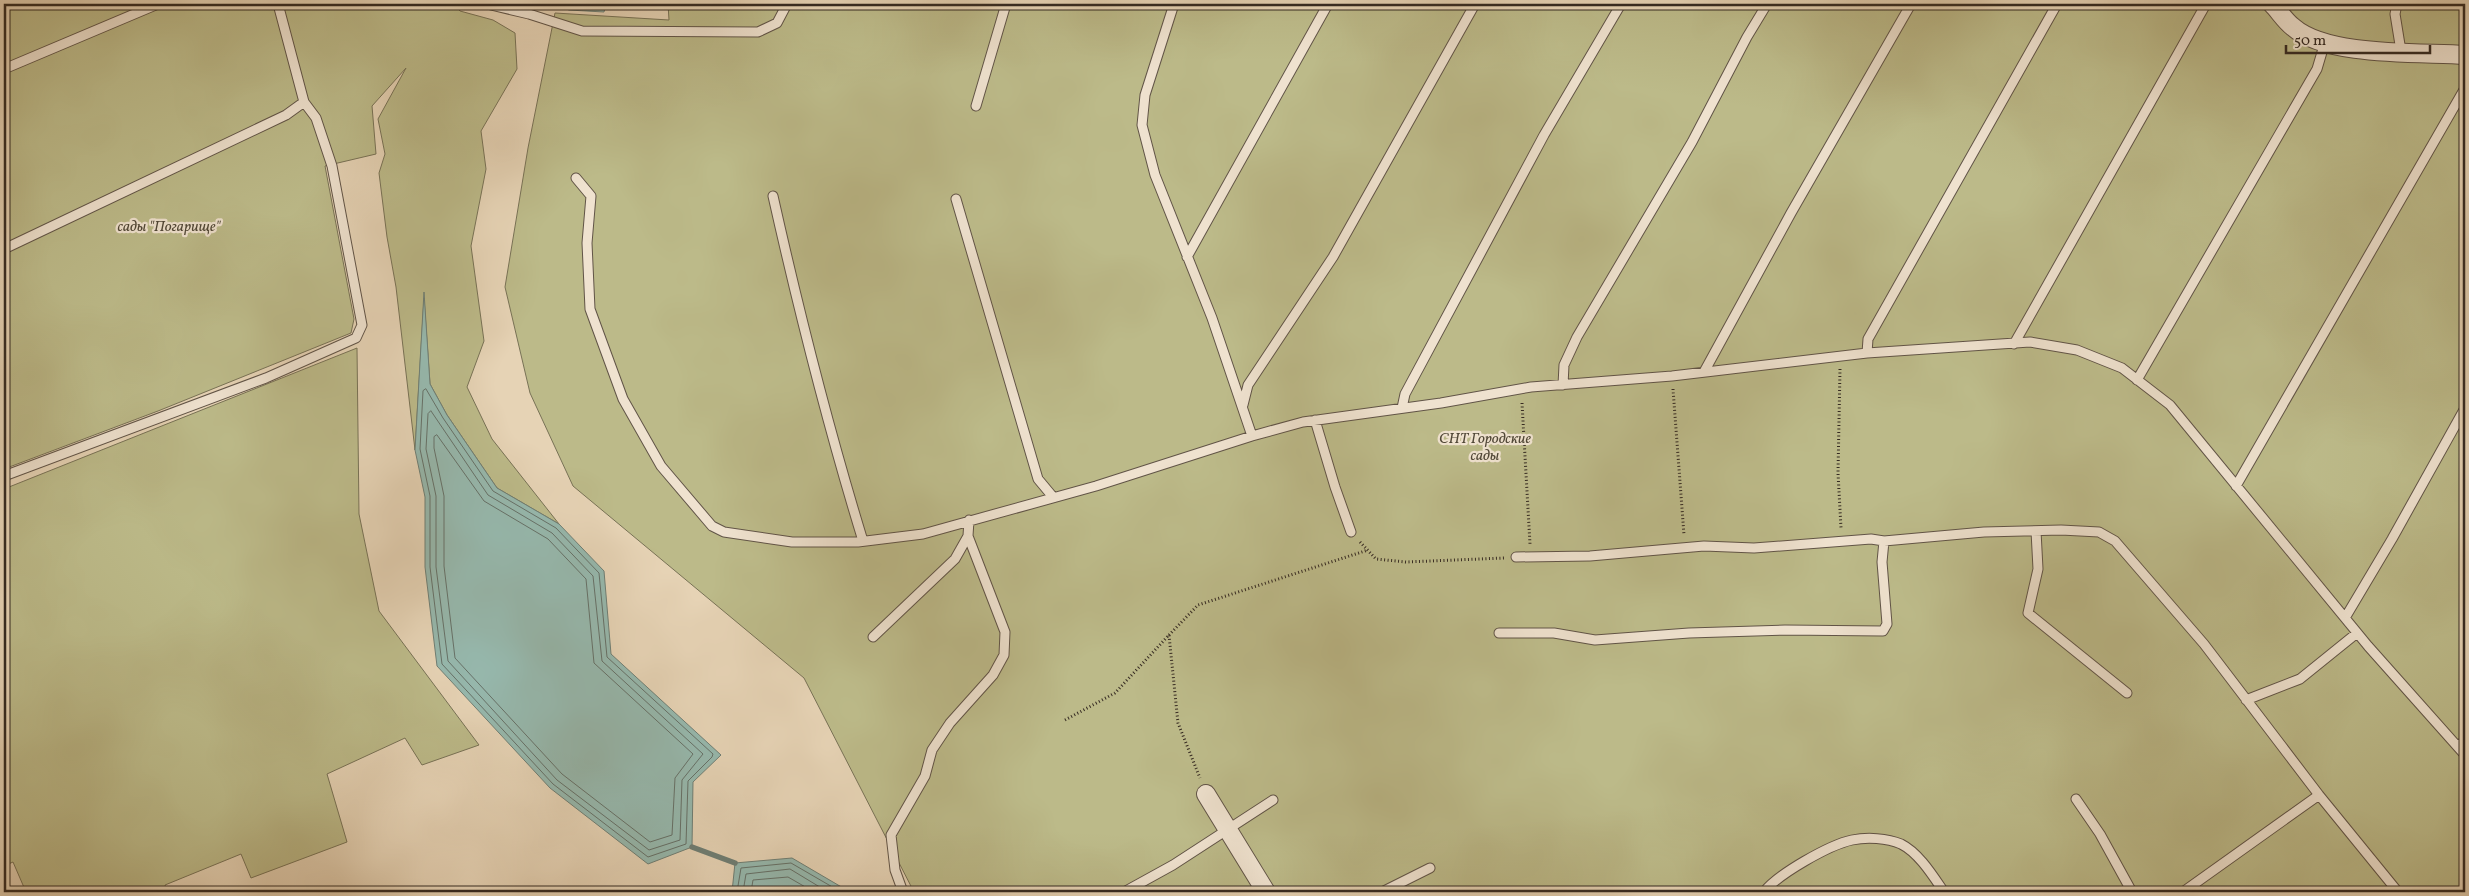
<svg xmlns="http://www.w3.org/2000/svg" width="2469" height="896" font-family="Vollkorn,serif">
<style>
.green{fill:#bcba89;stroke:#787256}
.water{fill:#96b8ad;stroke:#6f7f75}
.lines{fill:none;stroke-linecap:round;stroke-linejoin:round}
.shore{stroke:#667168;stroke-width:1}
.stream{stroke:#6f7f75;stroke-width:5.5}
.lane-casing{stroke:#615447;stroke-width:11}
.street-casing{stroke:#615447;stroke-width:20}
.path{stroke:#352a22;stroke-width:3;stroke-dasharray:1 2.5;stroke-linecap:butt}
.lane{stroke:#efe2cf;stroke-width:9}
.street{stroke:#efe2cf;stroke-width:18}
.labels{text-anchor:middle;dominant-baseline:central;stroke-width:4.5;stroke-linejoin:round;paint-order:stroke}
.park-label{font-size:15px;font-style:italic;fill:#504737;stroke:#efe2cf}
</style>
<rect width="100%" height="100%" fill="#e6d3b5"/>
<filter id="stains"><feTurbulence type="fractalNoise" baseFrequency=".004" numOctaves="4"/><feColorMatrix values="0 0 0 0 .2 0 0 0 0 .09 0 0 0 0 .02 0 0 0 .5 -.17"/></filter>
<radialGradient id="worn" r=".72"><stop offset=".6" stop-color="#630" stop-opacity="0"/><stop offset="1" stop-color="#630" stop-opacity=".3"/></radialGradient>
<!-- green -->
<path class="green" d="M4,4H454L460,11L493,20L515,33L517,69L481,131L486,169L471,246L484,341L467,387L492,439L559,524L497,488L447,415L430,384L424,298L415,450L396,287L387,237L379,173L385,154L378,119L406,68L372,106L376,154L325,166L354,319L351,333L158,411L4,469Z
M668,4H2465V892H914L804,678L573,486L530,393L505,287L528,148L555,13L669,20Z
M357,348L359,514L379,611L479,745L422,765L405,738L327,774L347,842L251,878L241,854L165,885L167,892H26L13,862L4,866V489Z"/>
<!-- water -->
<path class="water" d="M553,4H606L604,12L569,10Z
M424,292L430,384L447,415L497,488L559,524L604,571L611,654L721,755L693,782L692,847L648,864L550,788L437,666L425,567V497L415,450Z
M792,858L850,892H732L735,863Z"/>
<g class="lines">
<!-- shore -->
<path class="shore" d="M426,389L443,418L493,491L556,528L599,573L607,657L713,754L712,757L688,781L686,844L648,857L553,784L442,664L430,567V496L420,449L423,391Z
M431,411L488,495L552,533L593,576L602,661L703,754L682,780L680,840L649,850L557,780L448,661L436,567V496L426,449L428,414Z
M437,435L484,501L548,539L586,579L594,663L693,754L675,778L672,835L650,842L562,774L455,658L444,566V496L434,448V437Z
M737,892L741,868L791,863L841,892
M743,892L746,874L790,869L828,892
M751,892L753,880L788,877L814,892"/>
<!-- stream -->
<path class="stream" d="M692,847L735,863"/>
<!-- lane casing -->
<g class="lane-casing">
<path id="lane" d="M487,4L529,14L582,31L758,32L777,23L787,4
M1174,4L1145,95L1142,125L1155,175L1212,318L1252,436L1303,422L1441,403L1531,387L1672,376L1867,353L2030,342L2077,350L2122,368L2170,405L2368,646L2465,755
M2397,4L2395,14L2401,51
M4,69L158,4
M976,106L1006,4
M576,178L591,196L587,243L590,309L623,399L661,466L712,526L724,532L792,542H858L923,534L1096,486L1252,436
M773,196C799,312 828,427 863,541
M956,199L1038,479L1053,497
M4,249L286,115L304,102
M1187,257L1328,4
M2014,344L2206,4
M1867,353L1868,339L2057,4
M1704,372L1791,213L1911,4
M2137,380L2317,69L2325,42
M1563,385L1564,365L1577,337L1692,142L1747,37L1767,4
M1243,405L1248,385L1333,257L1475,4
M1402,408L1405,394L1544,135L1621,4
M1315,420L1335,487L1351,532
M4,476L266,378L356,338L362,325L332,166L316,118L304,102L278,4
M2236,486L2465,88
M2036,531L2038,569L2028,613L2127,693
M1516,557L1590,556L1704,546L1754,548L1871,539L1884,541L1984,532L2061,530L2099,532L2115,541L2204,644L2319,795L2398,892
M2345,618L2392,539L2465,408
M1499,633H1554L1595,640L1689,633L1785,630L1883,631L1887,624L1882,562L1884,541
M873,637L955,559L968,536
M2246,700L2300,679L2357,633
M2458,747L2465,740
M2076,799L2100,834L2132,892
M903,892L895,870L891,835L925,776L932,750L950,723L993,675L1004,655L1005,632L968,536L969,520
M1124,892L1173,865L1273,800
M1382,892L1430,868
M1764,892C1778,874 1829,845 1852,840C1867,837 1887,838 1901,844C1919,853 1933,876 1944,892
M2183,892L2319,795"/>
</g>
<!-- street casing -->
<g class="street-casing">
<path id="street" d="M2272,4C2279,11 2285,21 2293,27C2327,57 2420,52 2465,55
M1206,794L1266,892"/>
</g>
<!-- path -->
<path class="path" d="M1840,369L1838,473L1841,528
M1673,389L1684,535
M1522,403L1530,544
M1360,542L1376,559L1406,562L1504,558
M1169,635L1198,605L1368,550
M1065,720L1115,693L1169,635L1178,723L1200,778"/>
<!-- lane -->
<use href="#lane" class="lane"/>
<!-- street -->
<use href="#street" class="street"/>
</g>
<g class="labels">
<!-- park labels -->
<g class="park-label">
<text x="169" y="227">сады "Погарище"</text>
<text x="1485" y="439">СНТ Городские<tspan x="1485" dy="17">сады</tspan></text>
</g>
</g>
<!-- margin -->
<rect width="2469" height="896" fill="none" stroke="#e6d3b5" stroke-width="20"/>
<rect x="5" y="5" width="2459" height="886" fill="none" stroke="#352a22" stroke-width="2.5"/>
<rect x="10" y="10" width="2449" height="876" fill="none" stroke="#352a22"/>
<!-- scale -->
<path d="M2286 45v8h144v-8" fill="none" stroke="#352a22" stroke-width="2.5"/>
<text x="2294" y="45" font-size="15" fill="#352a22" stroke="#efe2cf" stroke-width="4" paint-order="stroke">50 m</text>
<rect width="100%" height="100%" filter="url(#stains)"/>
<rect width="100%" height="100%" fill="url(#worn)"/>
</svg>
